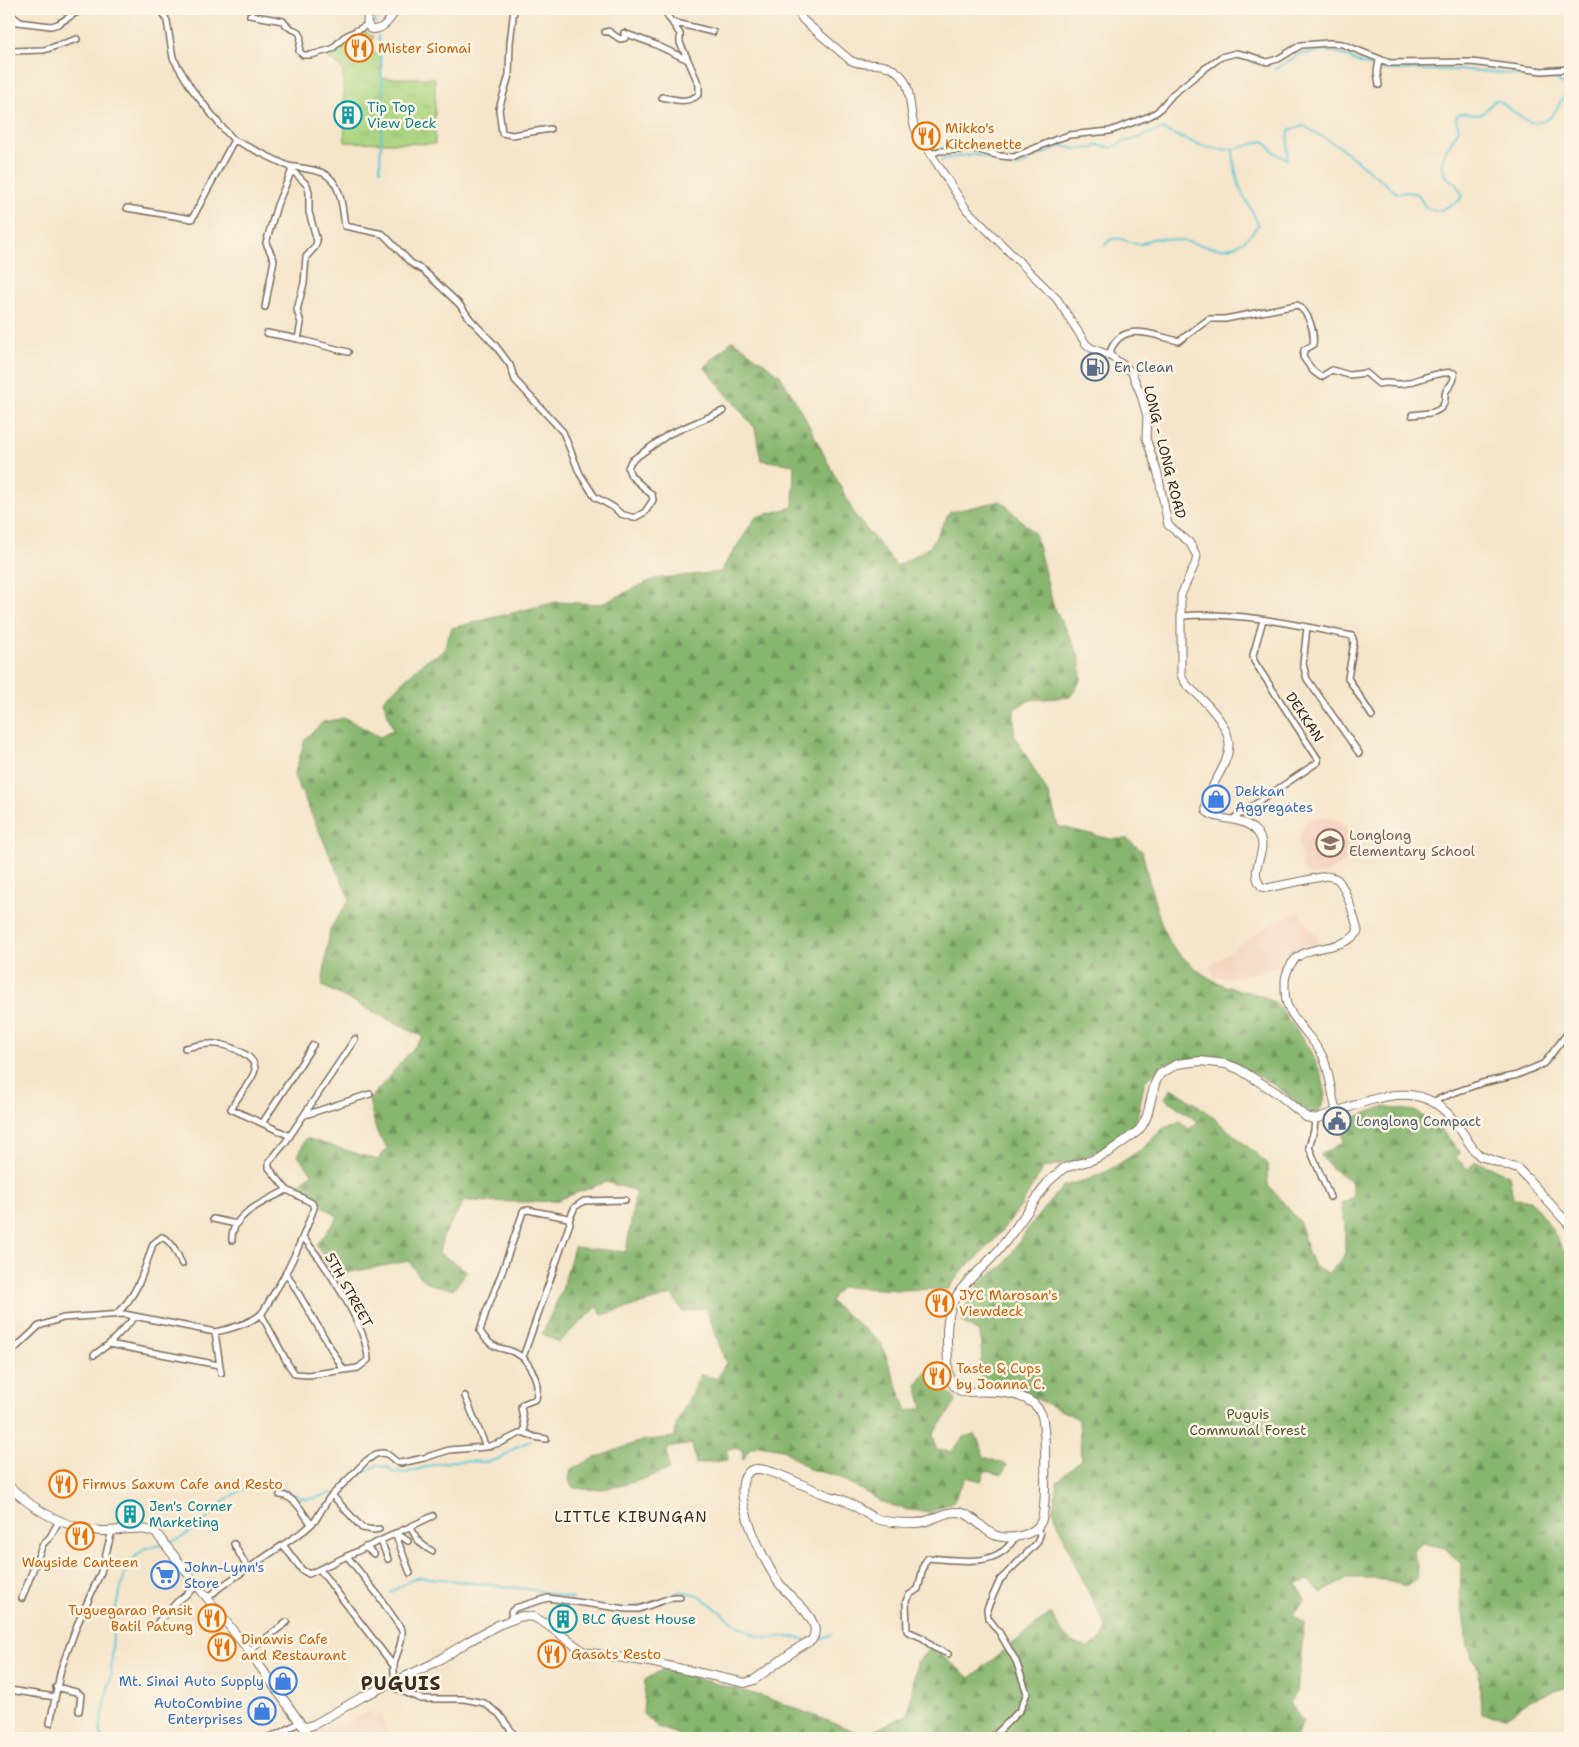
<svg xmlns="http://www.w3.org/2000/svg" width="1579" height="1747" font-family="'Shantell Sans',sans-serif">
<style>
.built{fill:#f4d3c0}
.forest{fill:url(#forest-firs);stroke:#617046}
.park{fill:url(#park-tufts);stroke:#727f4e}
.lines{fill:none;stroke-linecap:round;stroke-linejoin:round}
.stream{stroke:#5ec8d9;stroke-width:2}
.minor-casing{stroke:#7c6b5a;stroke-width:8}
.secondary-casing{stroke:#7c6b5a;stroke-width:9}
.primary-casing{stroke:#7c6b5a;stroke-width:10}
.minor{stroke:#fff;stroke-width:5}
.secondary{stroke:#fff;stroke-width:7}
.primary{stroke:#fff;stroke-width:8}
.labels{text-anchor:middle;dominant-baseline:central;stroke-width:5;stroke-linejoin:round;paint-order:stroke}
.food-label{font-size:14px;fill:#c56008;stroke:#fcf5e5;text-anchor:start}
.culture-label{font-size:14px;fill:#0d838f;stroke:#fcf5e5;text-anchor:start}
.service-label{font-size:14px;fill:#4e5e75;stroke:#fcf5e5;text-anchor:start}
.street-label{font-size:14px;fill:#3b2a1e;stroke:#fcf5e5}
.shop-label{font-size:14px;fill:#366cbe;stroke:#fcf5e5;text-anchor:start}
.education-label{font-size:14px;fill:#785e54;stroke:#fcf5e5;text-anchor:start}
.park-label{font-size:14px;fill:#575436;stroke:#fcf5e5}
.neighbourhood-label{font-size:15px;letter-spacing:1px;fill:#3b2a1e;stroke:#fcf5e5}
.district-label{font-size:19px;font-weight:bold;letter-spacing:1px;fill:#3b2a1e;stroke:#fcf5e5}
</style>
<defs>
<pattern id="forest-firs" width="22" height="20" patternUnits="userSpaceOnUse" patternTransform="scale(1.25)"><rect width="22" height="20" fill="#87b66e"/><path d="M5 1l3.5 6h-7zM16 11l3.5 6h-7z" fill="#70945a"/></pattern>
<pattern id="park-tufts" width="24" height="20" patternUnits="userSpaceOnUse" patternTransform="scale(1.25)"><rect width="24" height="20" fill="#aad47f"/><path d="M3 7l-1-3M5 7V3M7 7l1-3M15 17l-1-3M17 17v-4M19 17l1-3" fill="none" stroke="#93b66d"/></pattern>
</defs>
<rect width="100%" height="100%" fill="#fcf5e5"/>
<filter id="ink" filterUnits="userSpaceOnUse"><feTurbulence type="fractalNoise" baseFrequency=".02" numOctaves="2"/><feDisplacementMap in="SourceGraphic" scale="10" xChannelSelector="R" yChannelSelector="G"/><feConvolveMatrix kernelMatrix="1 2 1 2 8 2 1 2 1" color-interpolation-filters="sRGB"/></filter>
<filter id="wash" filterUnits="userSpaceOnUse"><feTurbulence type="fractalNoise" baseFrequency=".0096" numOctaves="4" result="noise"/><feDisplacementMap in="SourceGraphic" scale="20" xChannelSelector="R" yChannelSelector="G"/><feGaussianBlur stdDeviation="1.12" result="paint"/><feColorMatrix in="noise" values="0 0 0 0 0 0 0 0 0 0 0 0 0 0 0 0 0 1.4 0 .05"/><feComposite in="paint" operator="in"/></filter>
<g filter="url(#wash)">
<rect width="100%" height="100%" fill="#f5e5ca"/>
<!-- built -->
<path class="built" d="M1308,818H1332L1354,832L1364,849L1324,874L1310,876L1302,868L1299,837Z
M1299,912L1319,941L1285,965L1239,977H1214L1210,965L1275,921Z
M371,1711L373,1717L381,1714L389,1738H316L314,1735Z"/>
<!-- forest -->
<path class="forest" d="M733,340L780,375L804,416L856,517L897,566L930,547L950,512L1001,501L1035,534L1053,605L1080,657L1081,680L1070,697L1030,700L1014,709V735L1049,795L1058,826L1110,839H1127L1142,851C1148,876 1153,900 1162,925C1164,930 1166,938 1169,942C1181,958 1207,980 1226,986C1242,992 1262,993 1276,1004C1282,1008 1286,1017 1290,1022C1305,1040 1341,1093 1316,1113H1309L1279,1088L1256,1074L1224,1060L1197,1058L1163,1064L1145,1081L1138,1113L1134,1127L1120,1138L1080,1160L1043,1168L1021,1206L992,1243L975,1260L965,1267L948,1289L899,1290L841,1287L830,1301L881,1343L907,1411L923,1408L917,1385L926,1371L957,1401L933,1434L936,1450L951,1452L964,1437L974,1434L980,1443L984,1457L1007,1465L1002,1475L985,1471L981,1481L966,1477L953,1502L929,1512L908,1510L884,1503L837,1476L809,1469L782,1449L759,1445L749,1449L743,1460L742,1449H727L728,1460L696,1464L692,1444L667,1448L669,1470C638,1480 606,1495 572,1487L569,1480L571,1469L595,1458L641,1441L675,1437L676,1425L701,1374L717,1379L726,1363L706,1308L683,1312L672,1295L602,1315L597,1307L559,1342L542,1334L562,1290L574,1247L626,1252L636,1191L606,1182L555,1201L522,1202L464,1201L443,1237L439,1253L467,1271L454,1289C426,1284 425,1285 409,1261L334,1275L317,1245L338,1217L297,1187L312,1173L298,1156L306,1138L378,1160L387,1148L376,1130L369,1100L423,1037L322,986L330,929L350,899L294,776L305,739L323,722L345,718L380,737L393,730L383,700L425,661L443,652L452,628L556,602L602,604L654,579L720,572L756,517L793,507L794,465L761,460L755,428L704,367Z
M1172,1088L1203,1109L1267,1163L1268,1185L1299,1221L1307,1250L1314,1266L1328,1273L1345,1256V1226L1341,1203L1354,1197L1351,1181L1333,1169L1320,1155L1343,1142L1342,1122L1383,1107L1415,1111L1440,1128L1460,1152L1456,1158L1468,1169L1476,1161L1509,1175L1513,1199L1530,1200L1546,1220L1570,1261V1686L1532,1699L1507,1717L1481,1713L1479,1670L1468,1646L1460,1596L1461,1564L1445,1548L1422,1543L1413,1552L1418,1566L1417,1578L1407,1586L1374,1578H1347L1322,1593L1308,1580L1297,1584L1305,1600L1294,1614L1304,1624L1297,1693L1289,1702L1303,1722L1295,1738H688L657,1727L643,1714L645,1680L663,1669L765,1697L865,1735L908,1714L917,1662L931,1647L970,1678L1051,1613C1062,1633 1065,1642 1088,1648L1103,1638L1106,1627L1079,1574L1053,1510L1057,1482L1081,1459L1079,1419L1016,1389L985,1381L976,1372L982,1358L980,1333L962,1322L966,1306L976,1289L983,1280L1004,1265L1031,1224L1063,1186L1086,1180L1106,1172L1142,1149L1162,1129L1180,1121L1189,1129L1198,1122L1165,1098Z"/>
<!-- park -->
<path class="park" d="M363,30L369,35L373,36L370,52L380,53L381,78H435V144L345,142L343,69L324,55L331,52L347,37Z"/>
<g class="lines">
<!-- stream -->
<path class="stream" d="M376,23L375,20L376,9
M378,36C386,80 381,126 380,170
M1275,69L1300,54L1326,51L1336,52L1360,63L1384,70H1468L1544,77L1552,76L1570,91
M941,161C948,158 968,154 976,155C994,158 1016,178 1031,158L1063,146L1074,149L1094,148L1097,145L1113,148C1124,140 1122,143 1135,139C1144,137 1152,131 1162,129C1180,138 1212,152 1233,149C1243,148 1254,143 1264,141L1275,153L1287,159L1289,130L1304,126L1340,147L1397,193L1408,192L1418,194L1426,208L1439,211L1460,200L1462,194L1455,183L1445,176L1441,164L1446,150L1459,129L1456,120L1457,115C1466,110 1476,119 1484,112C1488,109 1491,104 1495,100C1513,105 1527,134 1549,118C1559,111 1560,97 1570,90
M1104,246C1116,231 1123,242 1138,244C1143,245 1147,240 1152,239C1159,238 1168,239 1175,240C1211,243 1231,264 1258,225C1254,213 1250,207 1244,197C1236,182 1234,166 1233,150
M363,1473L378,1465L389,1468L392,1472L406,1473L436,1464L454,1461L487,1462L502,1458L516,1447L531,1441
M341,1489L357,1477
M167,1543L181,1538L204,1522L223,1501L257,1481L264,1482L305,1499L315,1498L332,1493
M391,1592L413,1579L421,1577L534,1590L573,1599
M673,1595L681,1591L699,1595L738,1626L755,1635L769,1638L790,1636L805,1640
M632,1607L642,1606
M815,1641L833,1634
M102,1738L100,1732L101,1723L111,1675L114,1614L125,1573L136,1556L145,1548L162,1545"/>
</g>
</g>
<g filter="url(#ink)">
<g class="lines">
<!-- minor casing -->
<g class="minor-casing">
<path id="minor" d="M161,9L167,21L173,58L191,88L220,125L234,140L288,166L307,185L309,192V212L317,241L315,247L306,257L304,283L297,310L301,323L298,339
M514,9L510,43L509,75L499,109L502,133L512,135L550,129
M576,9L578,10
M665,9L668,17L672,22L713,32
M9,13L20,22
M250,15L283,21C294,38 305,21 299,51L303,55H311L332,49L344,37L367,25
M9,21L51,26L58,24L82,9
M605,32L608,31L620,39L625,38L624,33L654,44L688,60L680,43V34L672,22
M9,51L44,50L77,39
M1379,85L1377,72L1379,60
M662,97C675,100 689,104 699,94V85L688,60
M931,154L939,151L976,149L1000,156L1014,157L1057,139L1069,135L1110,131L1150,116L1158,111L1173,94L1203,70L1221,57L1236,53L1250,56L1267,62L1278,59L1301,45L1330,43L1342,44L1390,63L1471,62L1542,71L1570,69
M288,166C299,168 313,169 323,173C342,182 342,208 345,226L383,234L411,263L424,271L459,304L471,320L495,345L510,365L515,380L563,432L580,474L595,497L613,507L621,514L634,518L645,512L653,500L652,495L631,476L628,468L631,461L669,434L723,411
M127,208L192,219L234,140
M265,307L274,260L266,243L277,205L292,170
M267,333L298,339L348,352
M1109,355C1120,318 1154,336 1179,341L1209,319H1225L1297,305C1309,312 1315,332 1313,345L1304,350L1303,357L1313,371L1321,377L1332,370L1349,375L1366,373L1379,384C1389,381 1397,386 1407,383C1418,380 1443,370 1454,373C1455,382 1450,385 1446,391C1444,395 1446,399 1444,403C1440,415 1422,413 1412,415
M1182,616C1239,611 1297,625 1352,636L1354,642L1348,678L1372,716
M1307,627L1303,664L1307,679L1359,753
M1233,819L1318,762V759L1254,661L1253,655L1263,620
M185,1048C195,1046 206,1043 216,1044C228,1044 261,1057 254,1073C249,1085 237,1097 231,1109L290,1136
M1434,1101L1453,1093L1482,1083L1517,1075L1543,1064L1546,1061L1570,1030
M305,1115L370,1094
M1315,1119L1314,1130L1309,1147L1330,1197
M263,1122L313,1045
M213,1219L236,1224
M569,1220L575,1207L584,1201L625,1200
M232,1240C230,1214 268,1200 287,1190
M287,1274L343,1369
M117,1313C138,1295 144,1270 153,1244L162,1237C173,1242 177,1254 182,1264
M261,1314L288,1364L295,1374L308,1375L358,1368L368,1360C367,1325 325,1264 303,1237
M215,1332L221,1373
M109,1344L219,1365
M9,1354L39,1326L63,1318L124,1314L215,1332C227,1330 251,1323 261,1314C265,1310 268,1303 271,1298C290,1269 302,1240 314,1208L312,1203L287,1190L269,1168V1162L285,1143L355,1039
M94,1355L109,1344L135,1317
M465,1396L486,1447
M523,1432L534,1437L546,1439
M280,1495C295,1496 303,1513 311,1524
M332,1495L362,1528L374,1530L379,1529
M411,1526C415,1539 421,1545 432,1551
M395,1533L410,1573
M396,1533L408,1541
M381,1541L388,1559
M234,1544L248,1569
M284,1546L302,1570L309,1574L433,1516
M365,1547L374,1554
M347,1556L378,1595L402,1630C404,1649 388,1661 396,1681
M320,1570L393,1665
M22,1598L43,1544L50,1537L59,1521
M208,1598L219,1588L305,1530L315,1521L329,1498L366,1461L376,1454L382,1453L387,1454L397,1462L401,1463L424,1458L449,1450L486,1447L502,1442L523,1432L525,1429L521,1407L523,1404L536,1399C539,1385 536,1377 529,1366C527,1363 525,1359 522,1357C505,1344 495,1355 480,1331L486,1312L502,1272L522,1215L523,1211L528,1210L568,1218L570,1223L523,1357
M512,1620L511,1612L515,1608L548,1598L626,1609H639L673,1597H680
M158,1622L177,1602L197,1586
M249,1651L287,1622
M948,1654L933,1647L923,1638L907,1631L906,1601L909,1595L918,1589L924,1564L928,1558C958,1560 998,1569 1015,1537
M388,1685L421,1699H464L484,1703L499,1714L513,1733
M56,1687L76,1692L81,1695L79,1711
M9,1690L55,1697
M50,1723L61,1669L77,1625L101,1572L112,1531
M265,1738L281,1733L300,1722
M992,1738L1020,1710L1027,1693L1016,1661L999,1632L988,1618L987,1609L1000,1580L1037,1543L1040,1535L1037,1527"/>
</g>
<!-- secondary casing -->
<g class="secondary-casing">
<path id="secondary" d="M368,9L367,22L370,29C383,32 391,18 397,9
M796,9L803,20L850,60C862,67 876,62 888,67C917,77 906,109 916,131L967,210L1057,299L1086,344L1091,348L1109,355L1126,367L1132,373L1141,395L1147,416L1146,438L1158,474L1168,525L1189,542L1197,556L1195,564L1181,595V675C1184,685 1193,690 1201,698C1212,709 1228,726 1229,743C1230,768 1203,790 1206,811C1217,823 1245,814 1259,835C1270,852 1246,870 1262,887L1267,888L1326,876C1330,877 1334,877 1337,879C1346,886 1355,920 1358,931C1345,951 1313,944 1296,958C1290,964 1285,974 1285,982C1285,989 1285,995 1286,1001C1291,1020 1316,1040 1324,1059C1330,1076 1332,1094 1336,1111
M304,1728L308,1738"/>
</g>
<!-- primary casing -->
<g class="primary-casing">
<path id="primary" d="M9,1486C35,1511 66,1529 102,1531C123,1532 135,1524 156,1533L249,1651L304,1728L315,1724L362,1697L434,1663L469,1641L498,1625L522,1616L534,1617L549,1626L584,1652L650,1662L745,1683L754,1680L798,1648L812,1640C815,1635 816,1629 813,1623C806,1607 789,1597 779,1583C765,1564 730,1495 747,1474C749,1471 752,1469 756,1469C770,1467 811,1490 827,1495C831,1497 837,1498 841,1499C853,1504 863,1512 874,1518C886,1523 903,1523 915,1523C931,1523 947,1508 963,1513C976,1517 984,1532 997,1536C1010,1540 1034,1536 1041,1522C1047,1508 1046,1432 1042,1416C1041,1412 1037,1407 1034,1404C1016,1390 985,1391 964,1392C950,1388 948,1375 948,1362C947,1343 945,1323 952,1305C961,1283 982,1270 996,1253C1015,1231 1031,1206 1048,1182L1064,1168L1092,1160L1109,1152L1138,1131L1142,1126L1147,1116L1155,1083L1160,1074L1177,1064L1200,1061L1226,1064L1239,1069L1277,1093L1306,1117L1315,1119C1357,1107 1409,1075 1446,1112C1459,1124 1465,1139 1476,1152L1480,1156L1518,1169L1528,1179L1570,1226"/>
</g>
<!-- minor -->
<use href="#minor" class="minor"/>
<!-- secondary -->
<use href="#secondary" class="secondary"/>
<!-- primary -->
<use href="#primary" class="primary"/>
</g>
</g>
<!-- icons -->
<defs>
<g id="restaurant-ring" transform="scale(1.4375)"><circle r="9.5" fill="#fcf5e5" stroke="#e8710a" stroke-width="1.5"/><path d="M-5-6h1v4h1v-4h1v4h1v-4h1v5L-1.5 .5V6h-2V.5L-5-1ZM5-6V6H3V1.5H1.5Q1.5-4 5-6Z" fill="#e8710a"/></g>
<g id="building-ring" transform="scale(1.4375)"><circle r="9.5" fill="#fcf5e5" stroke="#0f9aa8" stroke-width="1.5"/><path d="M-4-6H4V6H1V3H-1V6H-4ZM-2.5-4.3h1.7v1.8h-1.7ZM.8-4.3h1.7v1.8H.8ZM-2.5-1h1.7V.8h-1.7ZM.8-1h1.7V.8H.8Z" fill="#0f9aa8"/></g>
<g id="fuel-ring" transform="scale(1.4375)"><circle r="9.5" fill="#fcf5e5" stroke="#5c6f8a" stroke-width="1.5"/><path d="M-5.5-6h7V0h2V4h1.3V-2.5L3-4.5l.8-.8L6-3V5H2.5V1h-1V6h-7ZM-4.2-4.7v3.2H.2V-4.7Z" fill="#5c6f8a"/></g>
<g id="shop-ring" transform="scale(1.4375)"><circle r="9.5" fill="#fcf5e5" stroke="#3f7fe0" stroke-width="1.5"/><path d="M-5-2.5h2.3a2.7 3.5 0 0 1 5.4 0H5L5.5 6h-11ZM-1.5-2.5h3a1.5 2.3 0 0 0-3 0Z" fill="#3f7fe0"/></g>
<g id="school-ring" transform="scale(1.4375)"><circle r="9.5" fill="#fcf5e5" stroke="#8d6e63" stroke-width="1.5"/><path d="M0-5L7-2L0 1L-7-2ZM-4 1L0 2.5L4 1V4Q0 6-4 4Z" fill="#8d6e63"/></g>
<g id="civic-ring" transform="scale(1.4375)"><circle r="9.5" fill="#fcf5e5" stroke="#5c6f8a" stroke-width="1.5"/><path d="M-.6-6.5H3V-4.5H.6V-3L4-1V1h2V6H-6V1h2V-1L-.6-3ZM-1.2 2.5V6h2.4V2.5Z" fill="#5c6f8a"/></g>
<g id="supermarket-ring" transform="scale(1.4375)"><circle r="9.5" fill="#fcf5e5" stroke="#3f7fe0" stroke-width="1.5"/><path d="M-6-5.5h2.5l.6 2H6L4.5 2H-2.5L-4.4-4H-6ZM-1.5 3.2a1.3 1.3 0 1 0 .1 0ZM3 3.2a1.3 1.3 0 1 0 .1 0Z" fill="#3f7fe0"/></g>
</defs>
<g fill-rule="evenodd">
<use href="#restaurant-ring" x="359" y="48"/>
<use href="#building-ring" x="348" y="115"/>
<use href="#restaurant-ring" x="926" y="136"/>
<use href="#fuel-ring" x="1095" y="367"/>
<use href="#shop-ring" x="1216" y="799"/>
<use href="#school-ring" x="1330" y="843"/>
<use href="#civic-ring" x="1337" y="1121"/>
<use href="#restaurant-ring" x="940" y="1303"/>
<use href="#restaurant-ring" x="937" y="1376"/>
<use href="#restaurant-ring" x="63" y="1484"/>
<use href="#building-ring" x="130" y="1514"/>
<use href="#restaurant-ring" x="80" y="1536"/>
<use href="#supermarket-ring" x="165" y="1575"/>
<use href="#restaurant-ring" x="212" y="1618"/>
<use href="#building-ring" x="563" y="1619"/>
<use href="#restaurant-ring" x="222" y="1647"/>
<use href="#restaurant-ring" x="552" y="1654"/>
<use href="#shop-ring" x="283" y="1681"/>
<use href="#shop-ring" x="262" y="1711"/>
</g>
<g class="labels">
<!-- food labels -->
<g class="food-label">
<text x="378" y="48">Mister Siomai</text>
<text x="945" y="128">Mikko's<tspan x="945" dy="16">Kitchenette</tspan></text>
<text x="959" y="1295">JYC Marosan's<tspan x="959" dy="16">Viewdeck</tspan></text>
<text x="956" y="1368">Taste &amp; Cups<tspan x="956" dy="16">by Joanna C.</tspan></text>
<text x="82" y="1484">Firmus Saxum Cafe and Resto</text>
<text x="80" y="1562" text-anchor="middle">Wayside Canteen</text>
<text x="193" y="1610" text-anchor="end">Tuguegarao Pansit<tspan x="193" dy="16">Batil Patung</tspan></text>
<text x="241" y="1639">Dinawis Cafe<tspan x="241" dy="16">and Restaurant</tspan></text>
<text x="571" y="1654">Gasats Resto</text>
</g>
<!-- culture labels -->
<g class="culture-label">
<text x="367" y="107">Tip Top<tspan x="367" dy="16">View Deck</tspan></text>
<text x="149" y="1506">Jen's Corner<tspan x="149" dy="16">Marketing</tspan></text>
<text x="582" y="1619">BLC Guest House</text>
</g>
<!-- service labels -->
<g class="service-label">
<text x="1114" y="367">En Clean</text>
<text x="1356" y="1121">Longlong Compact</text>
</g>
<!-- street labels -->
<g class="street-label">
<text transform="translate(1165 452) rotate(76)">LONG - LONG ROAD</text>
<text transform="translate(1305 717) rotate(56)">DEKKAN</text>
<text transform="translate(349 1290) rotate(61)">5TH STREET</text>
</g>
<!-- shop labels -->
<g class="shop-label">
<text x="1235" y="791">Dekkan<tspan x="1235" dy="16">Aggregates</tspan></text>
<text x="184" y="1567">John-Lynn's<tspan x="184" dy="16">Store</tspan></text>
<text x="264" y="1681" text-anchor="end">Mt. Sinai Auto Supply</text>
<text x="243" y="1703" text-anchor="end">AutoCombine<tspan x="243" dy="16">Enterprises</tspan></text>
</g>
<!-- education labels -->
<g class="education-label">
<text x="1349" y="835">Longlong<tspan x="1349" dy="16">Elementary School</tspan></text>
</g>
<!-- park labels -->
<g class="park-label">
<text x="1248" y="1414">Puguis<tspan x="1248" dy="16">Communal Forest</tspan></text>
</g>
<!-- neighbourhood labels -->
<g class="neighbourhood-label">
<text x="631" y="1517">LITTLE KIBUNGAN</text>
</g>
<!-- district labels -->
<g class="district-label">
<text x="401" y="1683">PUGUIS</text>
</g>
</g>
<!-- margin -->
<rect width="1579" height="1747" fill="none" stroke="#fcf5e5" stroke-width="30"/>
</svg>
